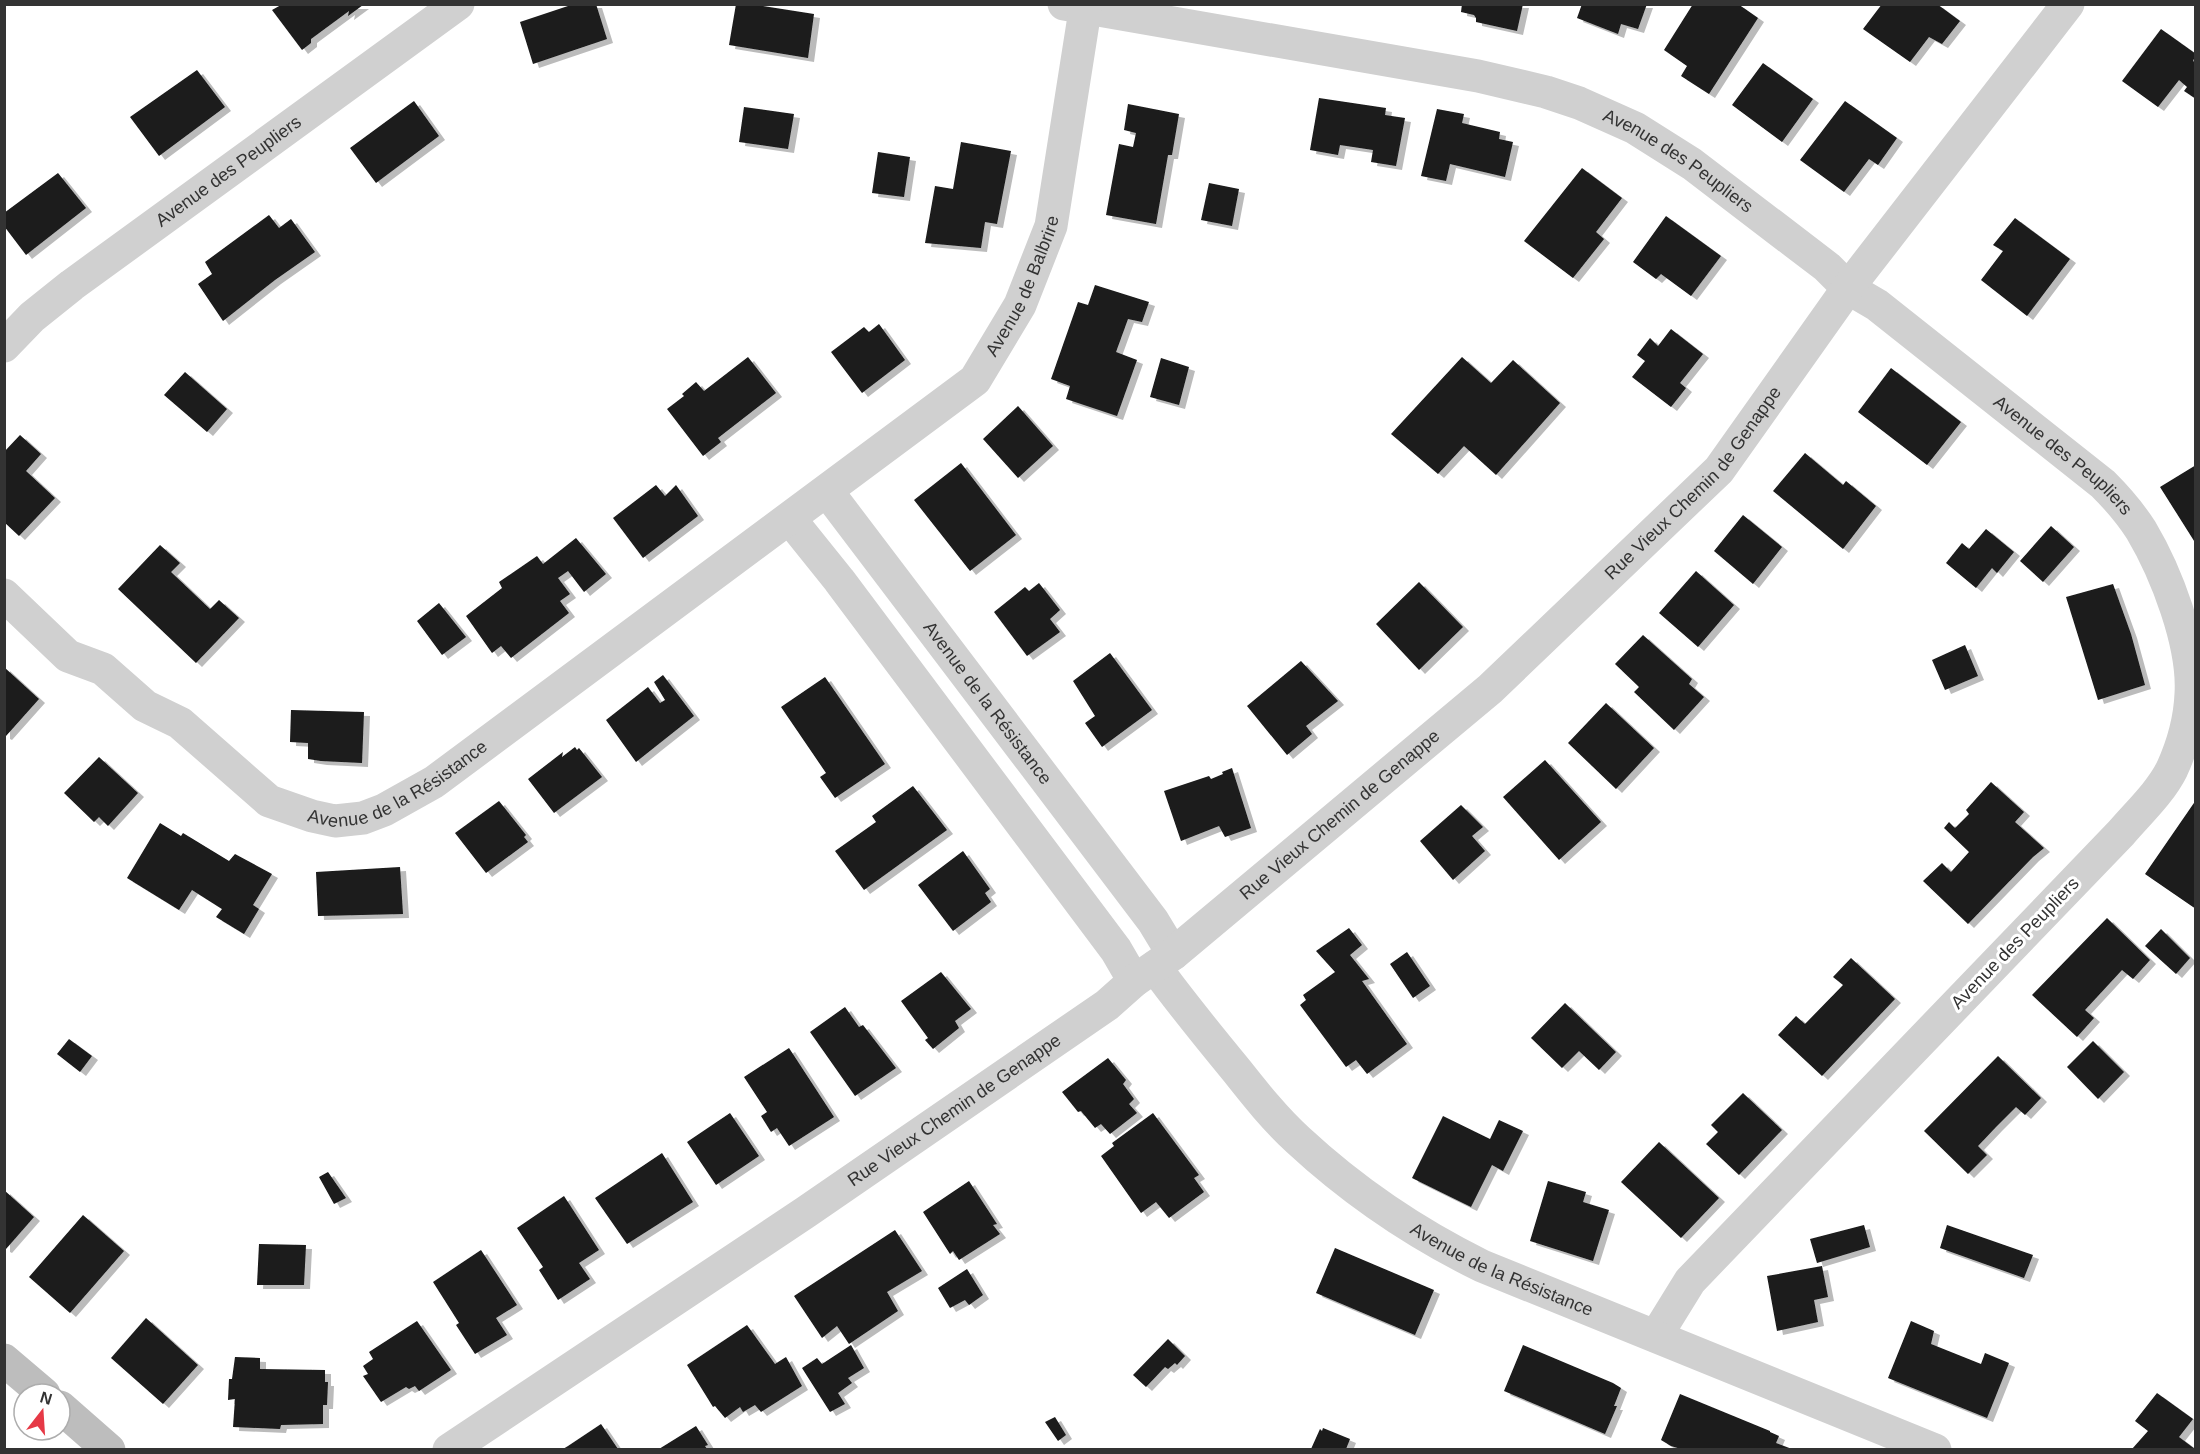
<svg xmlns="http://www.w3.org/2000/svg" width="2200" height="1454" font-family="Arial,sans-serif">
<style>
.building{fill:#1a1a1a;filter:url(#shadow)}
.lines{fill:none;stroke-linecap:round;stroke-linejoin:round}
.minor{stroke:#d0d0d0;stroke-width:33}
.secondary{stroke:#bdbdbd;stroke-width:33}
.labels{text-anchor:middle;dominant-baseline:central;stroke-width:6;stroke-linejoin:round;paint-order:stroke}
.street-label{font-size:18px;fill:#333;stroke:#fff}
</style>
<defs>
<filter id="shadow"><feDropShadow dx="6" dy="4" stdDeviation="0" flood-color="#0004"/></filter>
</defs>
<rect width="100%" height="100%" fill="#fff"/>
<!-- building -->
<path class="building" d="M574,4H596L607,39L533,64L520,22Z
M736,4H750L814,14L808,58L729,45Z
M1462,4H1523L1517,31L1476,22V18L1474,15L1461,12Z
M1582,4H1647L1638,29L1621,24L1618,34L1577,18Z
M1693,4H1738L1758,18L1709,94L1681,76L1687,66L1664,50Z
M1882,4H1937L1960,21L1942,44L1929,37L1910,62L1863,29Z
M281,5H363L348,16L349,11L311,39V43L302,50L272,10Z
M2161,29L2196,54L2193,61L2196,63V99L2184,91L2187,87L2179,80L2158,107L2122,81Z
M1763,63L1813,99L1782,142L1732,105Z
M197,70L225,107L159,156L130,117Z
M1319,98L1386,108L1385,115L1405,118L1396,166L1371,162L1373,150L1340,145L1338,155L1310,150Z
M414,101L439,136L376,183L350,148Z
M1845,101L1897,138L1878,165L1869,159L1844,192L1800,160Z
M1128,104L1179,114L1172,155H1168L1156,224L1106,215L1119,144L1133,147L1136,133L1124,130Z
M744,107L794,114L788,149L739,142Z
M1437,109L1464,114L1462,123L1500,132L1499,139L1513,142L1505,177L1450,164L1446,181L1421,176Z
M961,142L1011,151L997,224L985,222L981,248L925,243L935,186L953,189Z
M878,152L910,157L904,197L872,193Z
M1582,168L1622,198L1596,232L1604,239L1573,278L1524,241Z
M58,173L86,208L26,255L4,226V213Z
M1209,183L1239,189L1232,226L1201,220Z
M269,215L279,228L291,219L315,252L275,280L223,321L198,284L212,274L205,262Z
M1666,216L1721,256L1691,296L1661,274L1656,279L1633,262Z
M2015,218L2070,259L2027,316L1981,280L2003,251L1993,245Z
M1095,285L1149,302L1142,322L1128,319L1116,352L1137,360L1117,416L1066,399L1070,386L1051,379L1078,302L1088,305Z
M879,324L905,360L862,393L831,352L864,327L869,332Z
M1671,329L1703,354L1680,383L1686,388L1671,407L1632,377L1645,361L1637,355L1650,338L1658,346Z
M748,357L776,393L718,438L721,442L703,456L667,409L684,396L682,394L696,382L704,391Z
M1462,357L1491,383L1513,360L1560,403L1496,475L1464,446L1438,474L1391,434Z
M1161,358L1189,367L1179,405L1150,397Z
M1891,368L1961,422L1927,465L1858,412Z
M185,372L227,409L207,432L164,395Z
M1018,406L1053,446L1018,478L983,439Z
M20,435L41,454L26,471L55,498L19,536L4,522V452Z
M1805,453L1843,485L1846,481L1876,506L1843,549L1773,491Z
M961,463L1016,535L970,571L914,500Z
M2196,465V544L2160,487Z
M656,485L665,496L676,485L698,516L643,558L613,518Z
M1743,515L1782,547L1753,584L1714,551Z
M2051,526L2074,547L2043,582L2020,561Z
M1986,529L2014,552L1997,573L1992,568L1976,588L1946,563L1962,543L1969,549Z
M576,538L606,574L584,592L568,571L558,578L570,594L560,601L569,613L511,658L501,646L492,653L466,616L502,588L499,582L537,556L543,564Z
M160,545L180,563L171,572L210,609L219,600L239,618L196,663L118,589Z
M1696,571L1734,605L1698,647L1659,613Z
M1419,582L1463,627L1419,670L1376,624Z
M1039,583L1060,610L1050,619L1060,632L1027,656L994,612L1025,587L1029,591Z
M2113,584L2131,634L2145,685L2098,700L2066,597Z
M439,603L466,637L442,655L417,621Z
M1643,635L1692,679L1689,684L1704,697L1674,730L1634,692L1639,687L1615,664Z
M1965,645L1978,676L1945,690L1932,660Z
M1110,653L1152,710L1102,747L1085,723L1095,716L1073,681Z
M1301,661L1338,701L1306,726L1312,734L1287,755L1247,706Z
M4,667L39,699L6,736L4,735Z
M663,675L694,716L636,762L606,720L648,687L660,703L665,700L654,682Z
M825,677L885,764L835,798L820,777L826,773L781,707Z
M1606,703L1654,748L1616,789L1568,743Z
M291,710L364,712L362,763L321,761L308,759V743L290,742Z
M575,747L577,750L579,748L602,777L554,813L528,779L563,752L562,757Z
M99,757L138,793L108,826L99,817L94,822L64,793Z
M1545,760L1601,822L1559,860L1503,797Z
M1232,768L1251,828L1225,837L1219,826L1181,841L1164,791L1209,776L1211,779L1223,774L1222,772Z
M1991,782L2024,812L2015,822L2044,848L2033,857L1968,924L1923,881L1942,863L1951,872L1969,852L1944,828L1949,822L1955,828L1969,814L1966,810Z
M913,786L947,830L864,890L835,851L876,822L872,816Z
M2196,800V909L2145,874Z
M499,801L526,835L524,837L528,842L486,873L455,833Z
M1461,805L1483,827L1472,836L1485,851L1453,880L1420,841Z
M160,823L181,836L183,833L229,861L235,854L272,874L253,905L259,909L244,934L216,917L222,909L192,890L179,910L127,878Z
M963,851L990,889L985,893L991,902L953,931L918,885Z
M400,867L403,914L318,916L316,872Z
M2107,918L2150,960L2133,979L2122,970L2085,1010L2094,1018L2077,1037L2032,995Z
M1349,928L1362,945L1350,955L1369,979L1362,981L1407,1044L1367,1074L1356,1060L1346,1067L1300,1005L1306,1000L1303,995L1335,972L1316,951Z
M2161,929L2190,958L2176,974L2145,946Z
M1407,952L1430,986L1413,998L1390,964Z
M1851,958L1895,999L1822,1076L1778,1035L1796,1016L1805,1024L1843,985L1833,977Z
M941,972L971,1009L955,1021L959,1028L933,1049L925,1040L928,1038L901,1001Z
M1565,1003L1616,1052L1599,1070L1579,1051L1562,1068L1531,1038Z
M845,1007L859,1027L863,1025L896,1068L855,1096L810,1032Z
M69,1039L92,1056L80,1072L57,1054Z
M2093,1041L2124,1072L2098,1099L2067,1067Z
M789,1048L834,1117L789,1146L777,1128L771,1132L761,1116L767,1112L744,1077Z
M1998,1056L2041,1098L2025,1115L2016,1107L1996,1127L1978,1146L1987,1155L1968,1174L1924,1131Z
M1108,1058L1126,1080L1123,1084L1134,1099L1129,1104L1137,1113L1110,1134L1101,1124L1095,1128L1081,1111L1078,1112L1062,1092Z
M1743,1093L1782,1130L1739,1175L1706,1144L1718,1132L1711,1125Z
M730,1113L759,1156L716,1185L687,1142Z
M1153,1113L1199,1175L1194,1178L1204,1192L1169,1218L1156,1202L1141,1213L1101,1156L1114,1146L1112,1143Z
M1443,1116L1490,1139L1499,1120L1523,1131L1503,1171L1492,1165L1471,1207L1412,1178Z
M1659,1142L1719,1198L1681,1238L1621,1182Z
M662,1153L693,1202L627,1244L595,1198Z
M328,1172L346,1198L334,1204L319,1177Z
M969,1181L997,1224L993,1225L1000,1234L959,1260L953,1251L950,1254L923,1212Z
M1548,1181L1586,1192L1583,1202L1609,1210L1593,1261L1530,1241Z
M4,1190L34,1217L6,1249L4,1248Z
M564,1196L599,1250L579,1263L590,1279L558,1300L539,1270L543,1267L517,1228Z
M83,1215L124,1251L70,1313L29,1277Z
M1864,1225L1870,1247L1817,1263L1810,1239Z
M1947,1225L2033,1255L2024,1278L1940,1248Z
M895,1230L922,1271L887,1292L898,1311L849,1344L837,1326L822,1338L794,1296Z
M259,1244L306,1245L304,1285H257Z
M1335,1248L1434,1290L1415,1335L1316,1293Z
M481,1250L517,1305L496,1318L507,1335L475,1354L456,1325L459,1323L433,1282Z
M1822,1266L1828,1297L1814,1300L1818,1322L1777,1331L1767,1276Z
M967,1269L983,1295L969,1305L965,1300L950,1308L938,1288Z
M146,1318L198,1365L163,1404L111,1358Z
M417,1321L451,1370L419,1391L415,1386L409,1389L406,1387L381,1402L363,1376L368,1374L363,1366L373,1359L369,1352Z
M1911,1321L1934,1331L1931,1344L1981,1364L1985,1353L2009,1363L1987,1418L1888,1378Z
M747,1325L775,1364L786,1357L802,1386L761,1412L755,1405L743,1412L740,1407L725,1418L715,1406L713,1407L687,1365Z
M1168,1339L1185,1356L1177,1365L1175,1363L1168,1369L1165,1367L1146,1387L1133,1375Z
M851,1345L864,1368L848,1378L852,1383L838,1393L845,1404L830,1412L802,1368L817,1358L822,1364Z
M1523,1345L1613,1383L1621,1388L1614,1406H1617L1605,1434L1504,1391Z
M235,1357L260,1358V1369L325,1370V1382H328L327,1405H323V1424L281,1425L280,1429L233,1427L235,1399L228,1400L229,1379H232Z
M2157,1393L2193,1419L2179,1437L2195,1449H2132L2148,1431L2135,1421Z
M1680,1394L1770,1431V1432L1779,1436L1776,1443L1792,1449H1681L1671,1446L1661,1440Z
M1055,1417L1066,1435L1058,1441L1045,1422Z
M601,1424L618,1449H563L568,1446Z
M696,1426L708,1445L705,1446L707,1449H659Z
M1323,1428L1350,1439L1346,1449H1311L1320,1429L1322,1431Z"/>
<g class="lines">
<!-- minor -->
<g class="minor">
<path id="s1" d="M1064,4L1478,76L1546,92L1579,103L1635,128L1692,164L1827,267L1848,288L1877,305L2103,484C2117,498 2130,513 2141,530C2166,572 2194,644 2191,694C2190,719 2182,747 2172,769C2160,793 2138,813 2121,833L1690,1281L1656,1336"/>
<path id="s2" d="M4,346L32,317L72,285L458,4"/>
<path id="s3" d="M827,491L1153,921L1173,954"/>
<path d="M790,519L839,580L1116,950L1134,981"/>
<path id="s4" d="M4,595L68,656L103,669L145,706L180,723L269,801L312,816L335,821L363,818L384,810L434,782L975,380L1020,305L1051,226L1086,4"/>
<path id="s5" d="M1155,967C1181,1003 1209,1037 1237,1071C1256,1095 1275,1119 1298,1140C1353,1191 1415,1233 1482,1266L1935,1450"/>
<path id="s6" d="M449,1450L806,1212L1107,1005L1134,981L1173,954L1490,689L1719,470L1848,288L2068,4"/>
</g>
<!-- secondary -->
<path class="secondary" d="M4,1360L44,1394
M60,1407L109,1450"/>
</g>
<g class="labels">
<!-- street labels -->
<g class="street-label">
<text stroke="none"><textPath href="#s1" startOffset="640">Avenue des Peupliers</textPath></text>
<text stroke="none"><textPath href="#s2" startOffset="285">Avenue des Peupliers</textPath></text>
<text stroke="none"><textPath href="#s4" startOffset="1296">Avenue de Balbrire</textPath></text>
<text stroke="none"><textPath href="#s1" startOffset="1126">Avenue des Peupliers</textPath></text>
<text stroke="none"><textPath href="#s6" startOffset="1581">Rue Vieux Chemin de Genappe</textPath></text>
<text stroke="none"><textPath href="#s3" startOffset="266">Avenue de la Résistance</textPath></text>
<text stroke="none"><textPath href="#s4" startOffset="480">Avenue de la Résistance</textPath></text>
<text stroke="none"><textPath href="#s6" startOffset="1095">Rue Vieux Chemin de Genappe</textPath></text>
<text transform="translate(2015 943) rotate(-46)">Avenue des Peupliers</text>
<text stroke="none"><textPath href="#s6" startOffset="609">Rue Vieux Chemin de Genappe</textPath></text>
<text stroke="none"><textPath href="#s5" startOffset="468">Avenue de la Résistance</textPath></text>
</g>
</g>
<!-- border -->
<rect width="2200" height="1454" fill="none" stroke="#333333" stroke-width="12"/>
<!-- north arrow -->
<g transform="translate(42 1412) rotate(17)"><circle r="28" fill="#ffffff" stroke="#adadad" stroke-width="1.5"/>
<path d="M0-4.5L10 22L0 15L-10 22Z" fill="#e63946"/>
<text y="-9" font-size="16" font-weight="bold" text-anchor="middle" fill="#333333">N</text>
</g>
</svg>
